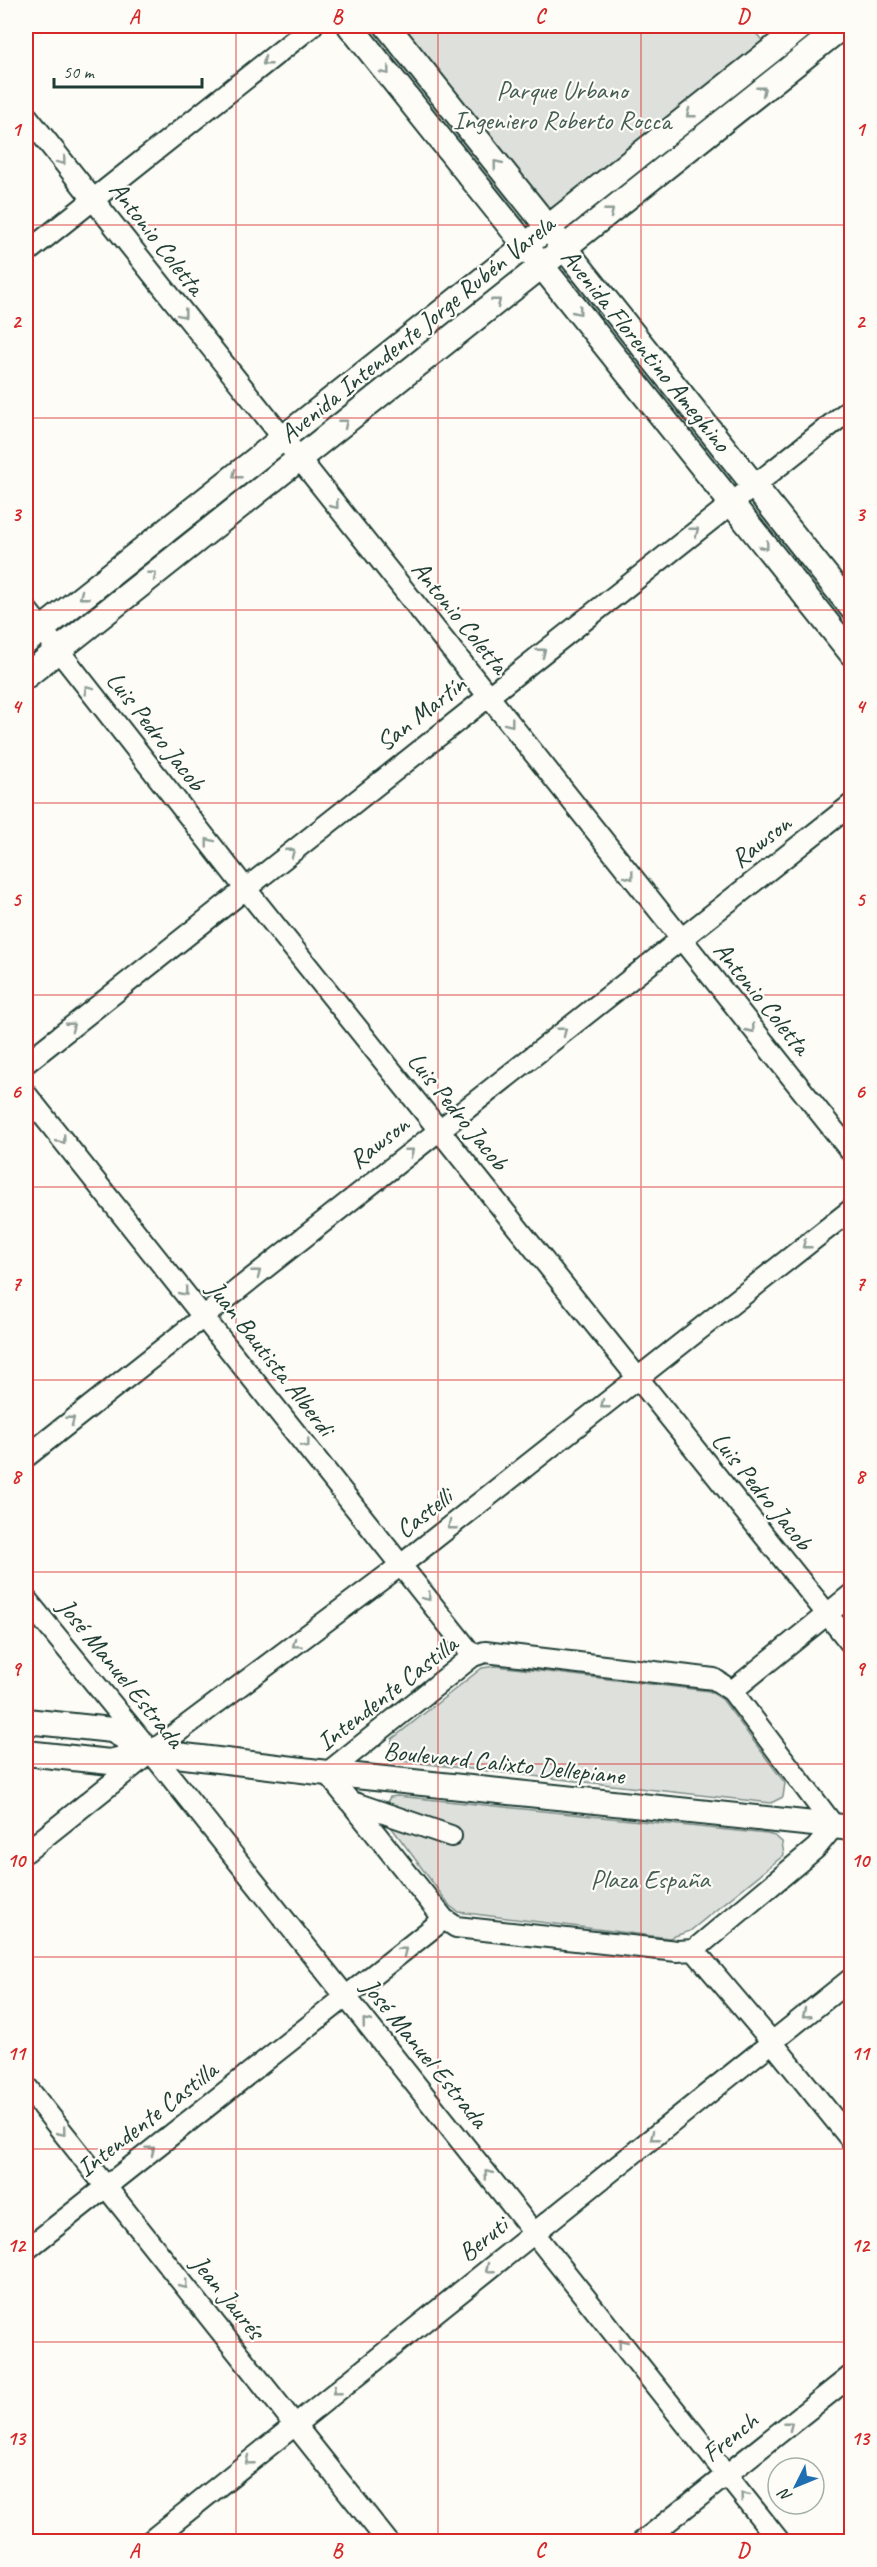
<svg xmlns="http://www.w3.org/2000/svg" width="877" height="2567" font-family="Caveat,sans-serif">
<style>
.green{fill:#dde0db;stroke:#7e8e88;stroke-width:1.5}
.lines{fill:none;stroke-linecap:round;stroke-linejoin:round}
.minor-casing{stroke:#1f3d34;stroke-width:24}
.major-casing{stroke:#1f3d34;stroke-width:28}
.minor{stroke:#fdfcf7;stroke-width:20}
.major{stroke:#fdfcf7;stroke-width:24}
.oneway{stroke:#8e9c96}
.grid{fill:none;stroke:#d62828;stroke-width:1.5;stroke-opacity:0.55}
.labels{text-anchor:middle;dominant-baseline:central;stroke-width:4.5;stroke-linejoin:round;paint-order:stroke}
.park-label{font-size:26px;fill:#455e55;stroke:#fdfcf7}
.street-label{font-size:26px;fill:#1f3d34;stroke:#fdfcf7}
.neatline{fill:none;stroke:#d62828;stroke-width:2}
.grid-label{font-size:20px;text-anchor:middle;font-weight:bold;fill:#d62828}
</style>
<rect width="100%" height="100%" fill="#fdfcf7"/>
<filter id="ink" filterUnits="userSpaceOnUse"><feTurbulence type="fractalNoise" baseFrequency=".0167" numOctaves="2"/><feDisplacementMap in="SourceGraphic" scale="12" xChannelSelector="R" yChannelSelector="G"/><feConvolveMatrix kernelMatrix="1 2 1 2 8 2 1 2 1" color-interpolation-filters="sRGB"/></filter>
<g filter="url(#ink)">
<!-- green -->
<path class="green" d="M363,26H375L526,216L524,220H520Z
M396,26H750L766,45L562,206L551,208L539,205Z
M814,26H830L576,226L572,224V221Z
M569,271L732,476L730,479L726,480L563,275L565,272Z
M501,276L505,282L321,427L317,425Z
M264,465L268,467L269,471L84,616L80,614Z
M763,514L851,623V639L757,518Z
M496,1666L709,1691L722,1699L785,1783L783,1797L771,1803L400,1761C392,1755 391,1750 392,1739L482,1668Z
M397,1796L767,1834L775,1836L782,1842L784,1855L690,1931L669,1938L458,1912L450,1906L383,1816L384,1807L390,1797Z"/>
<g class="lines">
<!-- minor casing -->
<g class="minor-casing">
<path id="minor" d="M26,115L852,1153
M26,253L312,26
M26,609L245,888L852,1645
M26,1063L852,408
M26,1094L473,1656
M26,1457L852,804
M26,1599L151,1752L780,2542
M485,1652L714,1679L732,1691L834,1826L816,1848L694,1950L677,1951L456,1927L444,1919L327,1773L473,1656Z
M732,1691L852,1594
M349,1801L451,1836
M26,1852L151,1752L401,1565L852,1209
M694,1950L772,2042L852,2141
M26,2086L388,2542
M26,2250L444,1919
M149,2542L852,1978
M642,2542L852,2375"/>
</g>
<!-- major casing -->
<g class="major-casing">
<path id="major" d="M350,26L852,654
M387,26L852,608
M26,642L802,26
M26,676L843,26
M26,1721L112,1730L151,1752
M26,1753L110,1762L151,1752L327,1773L852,1828"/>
</g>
<!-- minor -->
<use href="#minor" class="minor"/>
<!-- major -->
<use href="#major" class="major"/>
</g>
<!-- one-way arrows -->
<defs><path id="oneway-chevron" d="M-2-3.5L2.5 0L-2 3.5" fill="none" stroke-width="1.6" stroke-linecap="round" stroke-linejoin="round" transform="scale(1.5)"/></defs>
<g class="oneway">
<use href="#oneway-chevron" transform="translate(266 62) rotate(142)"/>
<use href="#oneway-chevron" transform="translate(386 71) rotate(51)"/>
<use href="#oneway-chevron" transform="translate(762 90) rotate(-39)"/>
<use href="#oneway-chevron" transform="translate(690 114) rotate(142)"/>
<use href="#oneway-chevron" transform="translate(62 161) rotate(52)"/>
<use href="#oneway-chevron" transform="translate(497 164) rotate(-129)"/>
<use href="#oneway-chevron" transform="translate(610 212) rotate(-39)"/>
<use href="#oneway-chevron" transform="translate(497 302) rotate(-39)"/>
<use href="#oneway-chevron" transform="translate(578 311) rotate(51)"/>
<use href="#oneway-chevron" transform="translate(183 314) rotate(52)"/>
<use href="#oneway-chevron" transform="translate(344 423) rotate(-39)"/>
<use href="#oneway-chevron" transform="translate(236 475) rotate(142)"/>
<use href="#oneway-chevron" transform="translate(335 505) rotate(51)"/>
<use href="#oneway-chevron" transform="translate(695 531) rotate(-38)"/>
<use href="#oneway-chevron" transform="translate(765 546) rotate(51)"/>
<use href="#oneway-chevron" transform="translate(153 575) rotate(-39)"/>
<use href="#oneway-chevron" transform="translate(83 596) rotate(142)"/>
<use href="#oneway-chevron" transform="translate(542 652) rotate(-38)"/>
<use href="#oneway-chevron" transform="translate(88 689) rotate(-128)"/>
<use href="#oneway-chevron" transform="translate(510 723) rotate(52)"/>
<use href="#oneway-chevron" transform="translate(209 842) rotate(-128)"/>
<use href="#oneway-chevron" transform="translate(291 852) rotate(-38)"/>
<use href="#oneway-chevron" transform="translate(630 876) rotate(52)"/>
<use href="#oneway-chevron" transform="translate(71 1026) rotate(-38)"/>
<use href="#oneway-chevron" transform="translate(751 1029) rotate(51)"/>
<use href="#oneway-chevron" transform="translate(563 1031) rotate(-38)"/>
<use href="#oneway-chevron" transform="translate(62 1140) rotate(51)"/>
<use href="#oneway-chevron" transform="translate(410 1152) rotate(-38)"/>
<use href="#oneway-chevron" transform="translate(806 1245) rotate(142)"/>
<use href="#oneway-chevron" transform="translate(257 1273) rotate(-38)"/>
<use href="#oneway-chevron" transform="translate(184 1292) rotate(51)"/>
<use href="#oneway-chevron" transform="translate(604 1405) rotate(142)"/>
<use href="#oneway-chevron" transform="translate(71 1420) rotate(-38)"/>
<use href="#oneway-chevron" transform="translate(306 1444) rotate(52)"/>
<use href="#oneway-chevron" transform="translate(451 1526) rotate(142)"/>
<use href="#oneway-chevron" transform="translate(427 1597) rotate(52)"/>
<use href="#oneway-chevron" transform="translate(296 1644) rotate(143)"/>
<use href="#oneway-chevron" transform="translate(403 1951) rotate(-38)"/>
<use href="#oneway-chevron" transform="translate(806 2014) rotate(141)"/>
<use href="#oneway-chevron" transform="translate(366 2022) rotate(-129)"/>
<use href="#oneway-chevron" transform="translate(62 2132) rotate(51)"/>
<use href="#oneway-chevron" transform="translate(654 2137) rotate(141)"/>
<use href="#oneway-chevron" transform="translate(151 2150) rotate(-38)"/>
<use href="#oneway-chevron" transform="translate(488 2174) rotate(-129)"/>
<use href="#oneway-chevron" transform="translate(489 2269) rotate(141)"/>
<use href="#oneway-chevron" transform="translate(184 2285) rotate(51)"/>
<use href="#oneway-chevron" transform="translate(622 2343) rotate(-129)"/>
<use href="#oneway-chevron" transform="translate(336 2391) rotate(141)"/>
<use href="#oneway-chevron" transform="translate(789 2425) rotate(-38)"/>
<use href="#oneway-chevron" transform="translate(249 2461) rotate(141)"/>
<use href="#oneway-chevron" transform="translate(744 2496) rotate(-129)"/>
</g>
</g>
<!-- grid -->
<path class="grid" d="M236,26V2542M438,26V2542M641,26V2542M26,225H852M26,418H852M26,610H852M26,803H852M26,995H852M26,1187H852M26,1380H852M26,1572H852M26,1764H852M26,1957H852M26,2149H852M26,2342H852"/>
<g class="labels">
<!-- park labels -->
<g class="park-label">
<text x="562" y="90">Parque Urbano<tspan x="562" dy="30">Ingeniero Roberto Rocca</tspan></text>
<text x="650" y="1879">Plaza España</text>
</g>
<!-- street labels -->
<g class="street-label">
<text transform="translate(157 238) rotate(52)">Antonio Coletta</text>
<text transform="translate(417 329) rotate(-39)">Avenida Intendente Jorge Rubén Varela</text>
<text transform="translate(646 350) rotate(51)">Avenida Florentino Ameghino</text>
<text transform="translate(460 617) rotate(51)">Antonio Coletta</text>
<text transform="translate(421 713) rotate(-38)">San Martín</text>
<text transform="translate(156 731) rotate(52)">Luis Pedro Jacob</text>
<text transform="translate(761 841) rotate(-38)">Rawson</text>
<text transform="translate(762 998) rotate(51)">Antonio Coletta</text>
<text transform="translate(458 1111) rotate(51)">Luis Pedro Jacob</text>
<text transform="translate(379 1142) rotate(-38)">Rawson</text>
<text transform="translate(271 1358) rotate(52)">Juan Bautista Alberdi</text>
<text transform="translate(762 1491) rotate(51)">Luis Pedro Jacob</text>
<text transform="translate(424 1513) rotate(-38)">Castelli</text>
<text transform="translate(121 1673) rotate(51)">José Manuel Estrada</text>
<text transform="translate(387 1693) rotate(-38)">Intendente Castilla</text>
<text transform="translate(504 1763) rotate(6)">Boulevard Calixto Dellepiane</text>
<text transform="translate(425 2053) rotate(51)">José Manuel Estrada</text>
<text transform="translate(147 2119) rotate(-38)">Intendente Castilla</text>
<text transform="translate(483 2239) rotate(-39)">Beruti</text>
<text transform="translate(228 2297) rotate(51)">Jean Jaurés</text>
<text transform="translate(730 2437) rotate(-39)">French</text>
</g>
</g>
<!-- margin -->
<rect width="877" height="2567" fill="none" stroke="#fdfcf7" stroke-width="66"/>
<!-- north arrow -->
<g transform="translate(796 2486) rotate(227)"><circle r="28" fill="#fdfcf7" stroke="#a4b0a9" stroke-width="1.5"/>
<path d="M0-4.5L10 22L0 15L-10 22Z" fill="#1f6fb2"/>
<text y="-9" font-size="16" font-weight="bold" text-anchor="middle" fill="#1f3d34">N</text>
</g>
<!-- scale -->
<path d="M54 78v9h148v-9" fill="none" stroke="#1f3d34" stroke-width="3"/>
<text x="63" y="78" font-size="18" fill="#1f3d34" stroke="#fdfcf7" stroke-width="4.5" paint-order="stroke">50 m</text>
<rect x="33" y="33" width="811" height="2501" class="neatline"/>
<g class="grid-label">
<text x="134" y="23">A</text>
<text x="337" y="23">B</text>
<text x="540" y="23">C</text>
<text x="743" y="23">D</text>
<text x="16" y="136">1</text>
<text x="860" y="136">1</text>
<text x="16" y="328">2</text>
<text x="860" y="328">2</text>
<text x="16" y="521">3</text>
<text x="860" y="521">3</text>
<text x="16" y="713">4</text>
<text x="860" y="713">4</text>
<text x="16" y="906">5</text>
<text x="860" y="906">5</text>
<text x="16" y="1098">6</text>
<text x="860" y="1098">6</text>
<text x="16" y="1290">7</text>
<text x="860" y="1290">7</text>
<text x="16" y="1483">8</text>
<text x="860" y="1483">8</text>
<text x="16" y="1675">9</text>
<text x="860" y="1675">9</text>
<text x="16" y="1867">10</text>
<text x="860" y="1867">10</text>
<text x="16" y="2060">11</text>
<text x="860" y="2060">11</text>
<text x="16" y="2252">12</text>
<text x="860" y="2252">12</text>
<text x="16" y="2445">13</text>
<text x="860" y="2445">13</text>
<text x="134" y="2557">A</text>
<text x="337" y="2557">B</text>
<text x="540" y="2557">C</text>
<text x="743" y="2557">D</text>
</g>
</svg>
